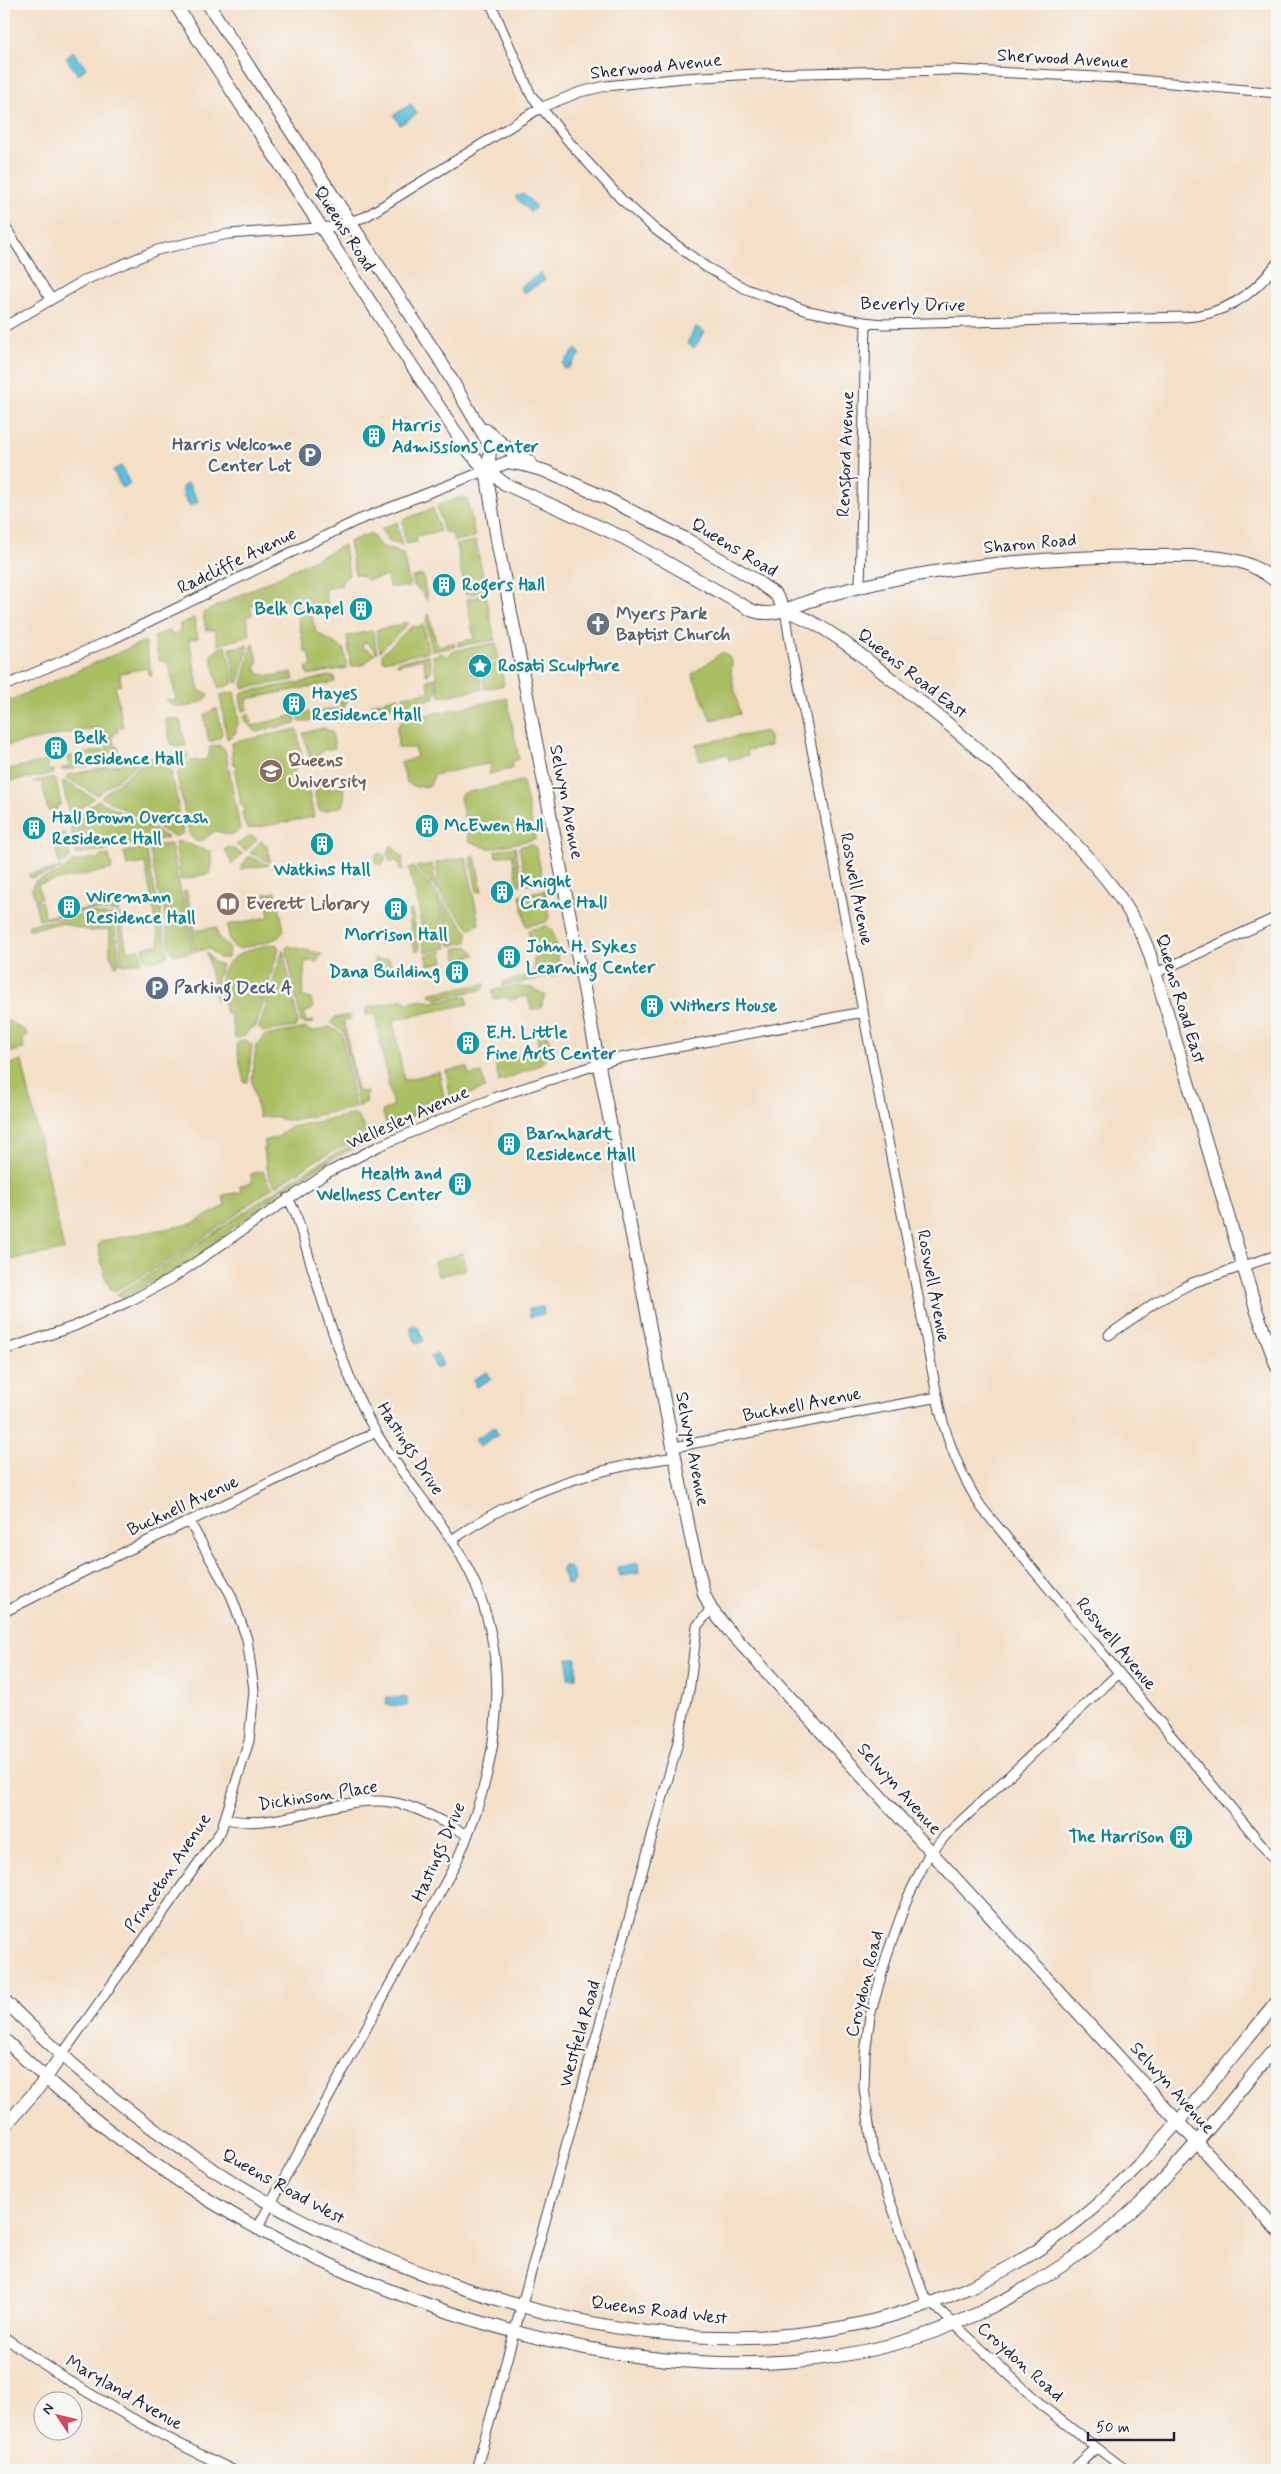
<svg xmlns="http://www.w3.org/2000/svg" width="1281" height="2474" font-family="Mynerve,sans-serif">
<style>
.green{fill:#aabe62;stroke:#66704e}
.water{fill:#5cbedb;stroke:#3f708b}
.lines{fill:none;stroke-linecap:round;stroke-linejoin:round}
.street-casing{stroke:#423e50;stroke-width:11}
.secondary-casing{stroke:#423e50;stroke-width:14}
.street{stroke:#fff;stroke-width:9}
.secondary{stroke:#fff;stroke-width:12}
.labels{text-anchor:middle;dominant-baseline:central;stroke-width:5;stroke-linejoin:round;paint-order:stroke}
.street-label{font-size:18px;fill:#22223b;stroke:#f6f6f2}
.culture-label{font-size:18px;font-weight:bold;fill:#0d838f;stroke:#f6f6f2;text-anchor:start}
.service-label{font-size:18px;font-weight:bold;fill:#4e5e75;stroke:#f6f6f2;text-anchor:end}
.worship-label{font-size:18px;font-weight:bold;fill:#5b616d;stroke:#f6f6f2;text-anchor:start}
.education-label{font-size:18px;font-weight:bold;fill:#785e54;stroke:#f6f6f2;text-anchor:start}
</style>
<rect width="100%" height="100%" fill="#f6f6f2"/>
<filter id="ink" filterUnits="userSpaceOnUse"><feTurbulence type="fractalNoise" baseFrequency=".02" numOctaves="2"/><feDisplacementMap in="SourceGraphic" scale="10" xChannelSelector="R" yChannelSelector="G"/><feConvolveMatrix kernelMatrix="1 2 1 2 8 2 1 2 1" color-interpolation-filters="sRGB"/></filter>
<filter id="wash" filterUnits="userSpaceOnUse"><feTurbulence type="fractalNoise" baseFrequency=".0096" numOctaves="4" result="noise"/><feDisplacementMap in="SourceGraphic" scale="20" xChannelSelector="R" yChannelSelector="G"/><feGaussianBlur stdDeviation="1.12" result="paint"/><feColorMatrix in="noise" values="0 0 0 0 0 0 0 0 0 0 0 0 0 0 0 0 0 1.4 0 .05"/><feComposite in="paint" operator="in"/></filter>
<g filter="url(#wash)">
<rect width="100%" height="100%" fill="#f4dfc7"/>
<!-- green -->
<path class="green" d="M461,497L467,499L475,537L455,541L451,533L444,532L437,506Z
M433,508L440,531L416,536L417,542L405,544L403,520Z
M397,522L402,545L389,542L381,529Z
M371,533L380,546L403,554L410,587H389L387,576L367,580L361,575L355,574L349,542Z
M476,541L486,591L466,595L456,545Z
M344,545L349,575L343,579L341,585L325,589L329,609L315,613L312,618L316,632L344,649L347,668L308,675L306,668L312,666L309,652H305L296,609L289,608L287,599L250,606L252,615L247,616L250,636L218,645L215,630H206L203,613Z
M423,575L427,600L421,591L414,586L412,577Z
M486,595L495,640L458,646V642L474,639L467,599Z
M429,614L437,646L454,643L455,647L432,651L426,621Z
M194,618L198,638L189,639L199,690L209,695C203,706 173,713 167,699L176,701L169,664L159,660L154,637L169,630L172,635L177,634L180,630V624Z
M408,622L409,623L380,651L376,630L402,625V623Z
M423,625L428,652L383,661L382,654L412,626L417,627Z
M373,631L377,653L366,642H364L362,647L375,654L365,664L351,667L347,636Z
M145,641L152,676L149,675L147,668L120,673L121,685L115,686L123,727L117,728L118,732L112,736L114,744L118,748L120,759L83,767L79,765L75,769L61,770V769L70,766L68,757L107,749L105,735H101L100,727L4,746V703Z
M496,643L499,660L488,662L478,656L470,662L471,672L480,677L482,689L440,697L433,656L441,653L447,657L454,651Z
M252,644H254L258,661L255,669C264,681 279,674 292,672L294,680L243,688L242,685Z
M247,645L248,648L239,683L236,682L230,648Z
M226,646L234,683L219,689L211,655L219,648Z
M723,652L732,660L731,673L740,714L711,720L692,674Z
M428,655L432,670L429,674L426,675L423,659L397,665V662Z
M500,663L504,685L485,689L483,676L488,671L489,666Z
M329,676L334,677L335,682L247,699L248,709L243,711L240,697L243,692L298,683Z
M435,678L437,690L434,698L405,704L403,696L430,692L427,680Z
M234,692L239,719L235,734L227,739L220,695Z
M344,696L347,697V701L341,715L300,722L298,714L341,708L339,697L342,702L345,700Z
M399,697L401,705L377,709L371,704Z
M507,698L519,759L512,761V769L489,774L491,763L434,775L430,786L416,787L407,783L401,763L417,757L414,748H398L397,728L403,720Z
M217,708L222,734L219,739L209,742L204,715Z
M249,714L252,726L295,715L296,723L276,728L272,726L268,730L256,732L246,722L244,715Z
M165,718L180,720L186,746L176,747L171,744Z
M323,728L332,732L335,748L323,750L318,756L310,758L303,733Z
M297,729L302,759C290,770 292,785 308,788L314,817L248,829L245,825L242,813L245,808L241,805L235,771L237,767L233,763L231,744L235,742Z
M767,731L771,746L747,750L748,755L729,760L727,754L699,760L696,744Z
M218,745L224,748L226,753L240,829C231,840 225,832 215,831C207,835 198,851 189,833L177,775L189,761L204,760L209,755L210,747Z
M186,751L189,756L178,768L175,767L176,755Z
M165,756L168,757L172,776L170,780L174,784L180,817L178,822L181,825L183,833L175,837L101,797L147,759Z
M47,761L49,771L55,770L53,774L4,782V770Z
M136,761L138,762L136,765L97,795L65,778L68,775Z
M50,778L56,780L61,804L57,806V810L48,811L42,782H33Z
M523,781L535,839L493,848H487L469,841L460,797L463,793Z
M62,782H65L94,798L70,817Z
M324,785L330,789L343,786L345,801L342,806L324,811L319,810L315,795L317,787Z
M98,800L167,837V838L116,848L72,820Z
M70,823H72L112,849L76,854Z
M65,833L67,835L70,858L66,862L59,864L53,836Z
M251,836L256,838V841L246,851L236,845Z
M261,841L267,845L270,862L250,853Z
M175,842C188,840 198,851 211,851V873L181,880Z
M171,844L193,952L174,955L169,947L164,907L158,892L150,851L153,846Z
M531,844L536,848L543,880L526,884L519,847Z
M391,845L402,856L403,869L400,870L398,861L390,862L388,854Z
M229,847L243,854L232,865L225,849Z
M515,847L522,884L518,885L512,854L496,857L495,851Z
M146,848L155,893L161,907V920L168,953L165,958L149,961L145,958L143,948L160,944L145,863L127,866L124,852Z
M374.5 859a5.5 5.5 0 1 1 11 0a5.5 5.5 0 1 1-11 0Z
M109,855L112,869L38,884L41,898L35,900L32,888L35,881L60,873L72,862L93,858L98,860L101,856Z
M475,856L482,891L477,892L470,857Z
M248,857H250L269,865L240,869Z
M466,857L479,924L470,929L441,896L436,863Z
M432,864L438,892L416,867Z
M413,867L439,897L447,948L425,952L416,891H414L409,868Z
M62,868L52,873L30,878L29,874Z
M545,890L550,916L546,922L526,926L520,895Z
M187,891L195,931L216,927L218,937L229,947L228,958H219L209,949L195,951L183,892Z
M276,892L284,930C278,944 254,943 240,949L234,947L230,941L227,925L269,917L265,894Z
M41,901L45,917L117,903L119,912L90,910L39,920L35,902Z
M442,901L468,932L467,942L450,946Z
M412,910L420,950L415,951L408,911Z
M91,913L112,915L118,947V965L116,967L110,954V929L91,931L61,923L28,930L29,925Z
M120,914L127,951L140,949L142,959L140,962L124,965L120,962L121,944L115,915Z
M547,926L552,930L556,947L532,952L528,930Z
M276,944L279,948L256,1027L250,1028L245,1036L235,1038L230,1013H226C224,1003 219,990 221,979C225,953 255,947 276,944Z
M289,946L322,954L317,962L305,961L302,997L311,998L313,1009L304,1013L306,1022L313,1021L314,1023L305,1024L301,1022L286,948Z
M468,946L476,955L457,959L455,949Z
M283,950L298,1022L295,1027L263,1032L259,1028Z
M442,951L444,962L428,965L426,955Z
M207,953L213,962L222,965L217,978L219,1000L216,1001Z
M557,953L560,968L556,975L503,986V982L531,975L534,971V958Z
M374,958L380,960L389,958L393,968L376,971Z
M485,984L484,989L436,999L430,995L431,993Z
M518,986L532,988L545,995L541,1008L531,1009L528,996L509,1000L508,997L494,999L492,990Z
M467,996L468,1004L393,1020L404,1080L439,1072L445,1103L387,1126L382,1111L393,1107L375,1014L366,1015V1008L404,999L406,1003L423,1000L431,1002Z
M350,1015L351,1019L344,1021L357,1091L367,1092L366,1102L358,1107L344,1033L331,1023L334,1018Z
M8,1021L26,1031L27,1035L23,1041L24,1049L4,1054V1022Z
M330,1027L342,1034L355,1108L292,1120C278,1121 277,1114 259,1118L252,1081L256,1045L262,1041L264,1036L306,1028L311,1032Z
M546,1035L556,1047L540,1065L499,1082L495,1061L521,1056L520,1053L539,1049L537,1037Z
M246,1040L252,1045L248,1082H244L236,1045L239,1041Z
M22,1061L64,1250L4,1261V1065Z
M467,1067L469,1075L482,1073L485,1088L451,1101L446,1071Z
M356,1114L368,1134L318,1159L276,1186L269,1178L263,1149L266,1148L264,1141L278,1137L290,1127Z
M372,1135L373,1139L334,1158L286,1187L192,1260L124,1298L116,1294C205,1247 280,1178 372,1135Z
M263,1171L267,1181L273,1187C221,1226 170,1264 112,1292L105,1277L98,1246L101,1241L191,1224L225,1206L223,1195L241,1192L240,1185L252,1183L251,1174Z
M462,1253L466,1269L438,1277L434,1262Z"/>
<!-- water -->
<path class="water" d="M73,51L86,68L78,75L66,58Z
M411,104L417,114L400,125L394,115Z
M523,193L536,207L530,212L515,197Z
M541,273L545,280L524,293L520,287Z
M696,327L705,332L694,348L687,343Z
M576,349L580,354L569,368L564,369L563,363Z
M121,466L130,484L122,488L113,470Z
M188,483L199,502L190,506L184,497L182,487Z
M543,1307L544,1314L530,1317L529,1309Z
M415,1325L418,1327L424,1341L416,1344L410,1327Z
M437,1353L443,1365L436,1368L430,1356Z
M487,1372L491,1379L477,1387L473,1380Z
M494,1427L498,1435L479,1446L475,1439Z
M638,1563L639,1573L620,1576L618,1567Z
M564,1566L569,1567L574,1573L575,1580L571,1585L567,1584L561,1569Z
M568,1658H576V1678H568Z
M387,1697L407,1698V1706L386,1705Z"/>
</g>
<g filter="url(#ink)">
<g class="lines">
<!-- street casing -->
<g class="street-casing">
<path id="street" d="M491,4L531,95L570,143L621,199L656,230L706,267L746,289L808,311L864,322L883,324L1186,317C1225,314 1255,294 1277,263
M4,225L51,299
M4,327L85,280L157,250L228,234L331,227L365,217L540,108L580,92L606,86L684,78L757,74L952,70L1118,78L1277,93
M1269,576L1277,566
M860,587L866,323
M785,610L792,654L820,788L940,1411C949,1446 962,1478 982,1508L1277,1863
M4,686L113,639L356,521L487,470
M1156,973L1277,917
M1109,1335L1156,1302L1192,1283L1277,1255
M4,1350L75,1326L130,1301L171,1279L327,1173L379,1146L496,1097L615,1059L863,1012
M674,1447L938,1397
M452,1540C519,1492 594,1468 676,1457
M4,1612L89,1569L376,1432
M1119,1673L946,1835L928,1856L907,1899L887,1955L870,2016L865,2054L864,2088L873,2153L924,2296L1046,2409L1126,2470
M226,1819C278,1831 328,1799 380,1801C412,1802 440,1821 468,1835
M61,2056L221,1831L249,1741L254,1690L247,1639L231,1595L189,1521
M258,2227L455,1865C501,1765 518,1651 459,1552C432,1506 393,1466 368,1418C336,1353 317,1283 296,1214L288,1198
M4,2337C76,2388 152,2433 233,2470
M476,2470L677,1746L690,1685L697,1626L711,1609
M1072,2470L1096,2448"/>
</g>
<!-- secondary casing -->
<g class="secondary-casing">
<path id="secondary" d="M175,4L466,448L481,465L505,484L624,538L751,610C772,619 793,606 813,600C828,595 844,590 860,587C953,564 1048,557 1143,556C1174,556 1210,554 1241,562C1255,566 1266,574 1277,582
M208,4L440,360L489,444L490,452L487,477L498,546L690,1534L704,1594L711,1609L730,1632L1277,2230
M486,430L511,451L530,462
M487,470L508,462L524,465L545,471L606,498L686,539L754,579L776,595L785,610
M785,610C825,624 857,652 890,678C950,723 1006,772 1058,826C1095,864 1133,905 1150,955L1256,1309L1277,1367
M4,2000C64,2060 128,2114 200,2161C348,2259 570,2343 749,2337C844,2335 939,2309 1020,2261C1128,2197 1199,2095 1277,2002
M4,2039C65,2099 134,2153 207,2199C419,2330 746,2428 983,2311C1038,2284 1091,2249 1136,2207C1188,2158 1231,2100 1277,2046
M4,2127L40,2086L61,2056"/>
</g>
<!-- street -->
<use href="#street" class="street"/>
<!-- secondary -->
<use href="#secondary" class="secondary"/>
</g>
</g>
<!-- icons -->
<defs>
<g id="building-disc" transform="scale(1.25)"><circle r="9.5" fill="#0f9aa8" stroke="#f6f6f2"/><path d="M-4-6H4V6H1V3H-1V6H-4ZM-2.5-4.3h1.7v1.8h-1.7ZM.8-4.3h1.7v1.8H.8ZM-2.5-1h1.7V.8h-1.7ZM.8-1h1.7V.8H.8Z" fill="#fff"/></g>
<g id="parking-disc" transform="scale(1.25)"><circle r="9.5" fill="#5c6f8a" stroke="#f6f6f2"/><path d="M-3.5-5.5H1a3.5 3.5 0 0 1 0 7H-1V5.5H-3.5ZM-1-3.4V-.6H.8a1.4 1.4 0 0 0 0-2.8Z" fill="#fff"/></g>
<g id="church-disc" transform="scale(1.25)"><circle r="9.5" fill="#6b7280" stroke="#f6f6f2"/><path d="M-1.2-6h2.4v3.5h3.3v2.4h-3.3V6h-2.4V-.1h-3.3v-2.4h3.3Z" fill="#fff"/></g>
<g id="sight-disc" transform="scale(1.25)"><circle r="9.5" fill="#0f9aa8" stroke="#f6f6f2"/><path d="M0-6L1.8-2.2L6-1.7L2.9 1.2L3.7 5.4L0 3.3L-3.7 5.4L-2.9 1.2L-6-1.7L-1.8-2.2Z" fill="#fff"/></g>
<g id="university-disc" transform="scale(1.25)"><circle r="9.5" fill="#8d6e63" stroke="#f6f6f2"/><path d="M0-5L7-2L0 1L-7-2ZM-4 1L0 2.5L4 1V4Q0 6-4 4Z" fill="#fff"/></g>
<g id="library-disc" transform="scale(1.25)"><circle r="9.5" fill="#8d6e63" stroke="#f6f6f2"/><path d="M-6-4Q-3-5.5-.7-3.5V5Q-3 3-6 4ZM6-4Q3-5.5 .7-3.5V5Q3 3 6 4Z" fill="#fff"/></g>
</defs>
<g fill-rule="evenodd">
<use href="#building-disc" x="374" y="436"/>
<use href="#parking-disc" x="310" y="455"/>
<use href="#building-disc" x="444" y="585"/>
<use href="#building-disc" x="361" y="609"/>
<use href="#church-disc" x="598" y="624"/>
<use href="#sight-disc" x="480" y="666"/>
<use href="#building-disc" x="294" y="704"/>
<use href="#building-disc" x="56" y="748"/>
<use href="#university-disc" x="271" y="771"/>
<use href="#building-disc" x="427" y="826"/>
<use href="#building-disc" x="34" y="828"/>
<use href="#building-disc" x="322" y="844"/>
<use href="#building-disc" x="502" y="892"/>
<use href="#library-disc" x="228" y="904"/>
<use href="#building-disc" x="69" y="907"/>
<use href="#building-disc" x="396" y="909"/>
<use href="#building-disc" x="509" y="957"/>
<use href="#building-disc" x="457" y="972"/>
<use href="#parking-disc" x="157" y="988"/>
<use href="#building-disc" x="652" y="1006"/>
<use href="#building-disc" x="468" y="1043"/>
<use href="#building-disc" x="509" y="1144"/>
<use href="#building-disc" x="460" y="1184"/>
<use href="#building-disc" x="1181" y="1837"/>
</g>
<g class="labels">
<!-- street labels -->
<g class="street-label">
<text transform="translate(1063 59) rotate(3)">Sherwood Avenue</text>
<text transform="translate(656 67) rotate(-6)">Sherwood Avenue</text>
<text transform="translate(344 229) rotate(57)">Queens Road</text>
<text transform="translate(913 305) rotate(1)">Beverly Drive</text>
<text transform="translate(846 454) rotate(-88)">Rensford Avenue</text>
<text transform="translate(1030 544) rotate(-5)">Sharon Road</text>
<text transform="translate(734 548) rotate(31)">Queens Road</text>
<text transform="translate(237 561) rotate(-26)">Radcliffe Avenue</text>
<text transform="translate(912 674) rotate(38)">Queens Road East</text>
<text transform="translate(566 802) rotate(79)">Selwyn Avenue</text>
<text transform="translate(856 889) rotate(79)">Roswell Avenue</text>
<text transform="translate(1180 999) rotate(73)">Queens Road East</text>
<text transform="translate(408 1118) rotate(-24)">Wellesley Avenue</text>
<text transform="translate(933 1286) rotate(79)">Roswell Avenue</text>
<text transform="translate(802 1405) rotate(-11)">Bucknell Avenue</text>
<text transform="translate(410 1449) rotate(57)">Hastings Drive</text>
<text transform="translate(692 1449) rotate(79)">Selwyn Avenue</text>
<text transform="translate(183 1506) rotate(-25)">Bucknell Avenue</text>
<text transform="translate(1116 1644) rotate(50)">Roswell Avenue</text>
<text transform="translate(899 1789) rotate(48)">Selwyn Avenue</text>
<text transform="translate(318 1796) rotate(-9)">Dickinson Place</text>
<text transform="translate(439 1852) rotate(-66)">Hastings Drive</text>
<text transform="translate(168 1873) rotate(-56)">Princeton Avenue</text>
<text transform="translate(865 1984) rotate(-76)">Croydon Road</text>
<text transform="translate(580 2034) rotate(-74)">Westfield Road</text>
<text transform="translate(1172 2088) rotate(48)">Selwyn Avenue</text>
<text transform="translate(283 2187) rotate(29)">Queens Road West</text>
<text transform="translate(659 2311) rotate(7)">Queens Road West</text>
<text transform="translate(1020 2362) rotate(42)">Croydon Road</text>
<text transform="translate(124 2393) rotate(30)">Maryland Avenue</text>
</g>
<!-- culture labels -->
<g class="culture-label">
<text x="392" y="426">Harris<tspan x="392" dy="21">Admissions Center</tspan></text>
<text x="462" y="585">Rogers Hall</text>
<text x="344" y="609" text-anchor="end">Belk Chapel</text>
<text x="498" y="666">Rosati Sculpture</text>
<text x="312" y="694">Hayes<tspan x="312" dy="21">Residence Hall</tspan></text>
<text x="74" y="738">Belk<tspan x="74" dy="21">Residence Hall</tspan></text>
<text x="52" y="818">Hall Brown Overcash<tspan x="52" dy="21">Residence Hall</tspan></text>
<text x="444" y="826">McEwen Hall</text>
<text x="322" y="870" text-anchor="middle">Watkins Hall</text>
<text x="520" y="882">Knight<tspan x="520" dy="21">Crane Hall</tspan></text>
<text x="86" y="897">Wiremann<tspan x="86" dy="21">Residence Hall</tspan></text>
<text x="396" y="935" text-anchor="middle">Morrison Hall</text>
<text x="526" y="947">John H. Sykes<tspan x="526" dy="21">Learning Center</tspan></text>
<text x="440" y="972" text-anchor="end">Dana Building</text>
<text x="670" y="1006">Withers House</text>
<text x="486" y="1033">E.H. Little<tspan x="486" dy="21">Fine Arts Center</tspan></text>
<text x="526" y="1134">Barnhardt<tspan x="526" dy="21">Residence Hall</tspan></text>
<text x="442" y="1174" text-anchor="end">Health and<tspan x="442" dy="21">Wellness Center</tspan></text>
<text x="1164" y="1837" text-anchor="end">The Harrison</text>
</g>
<!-- service labels -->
<g class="service-label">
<text x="292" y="445">Harris Welcome<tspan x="292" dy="21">Center Lot</tspan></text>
<text x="174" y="988" text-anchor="start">Parking Deck A</text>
</g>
<!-- worship labels -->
<g class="worship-label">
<text x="616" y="614">Myers Park<tspan x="616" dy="21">Baptist Church</tspan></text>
</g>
<!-- education labels -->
<g class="education-label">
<text x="288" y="761">Queens<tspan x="288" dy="21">University</tspan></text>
<text x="246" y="904">Everett Library</text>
</g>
</g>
<!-- margin -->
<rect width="1281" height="2474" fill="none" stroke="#f6f6f2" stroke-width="20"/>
<!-- north arrow -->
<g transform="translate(58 2416) rotate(305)"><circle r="24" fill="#f6f6f2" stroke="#a1a1a9"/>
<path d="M0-4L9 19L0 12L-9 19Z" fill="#d1495b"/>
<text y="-8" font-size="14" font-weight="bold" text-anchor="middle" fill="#22223b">N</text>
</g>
<!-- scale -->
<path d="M1088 2432v8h86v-8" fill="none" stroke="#22223b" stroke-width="2.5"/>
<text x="1096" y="2432" font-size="15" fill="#22223b" stroke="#f6f6f2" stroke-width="4" paint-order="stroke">50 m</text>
</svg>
